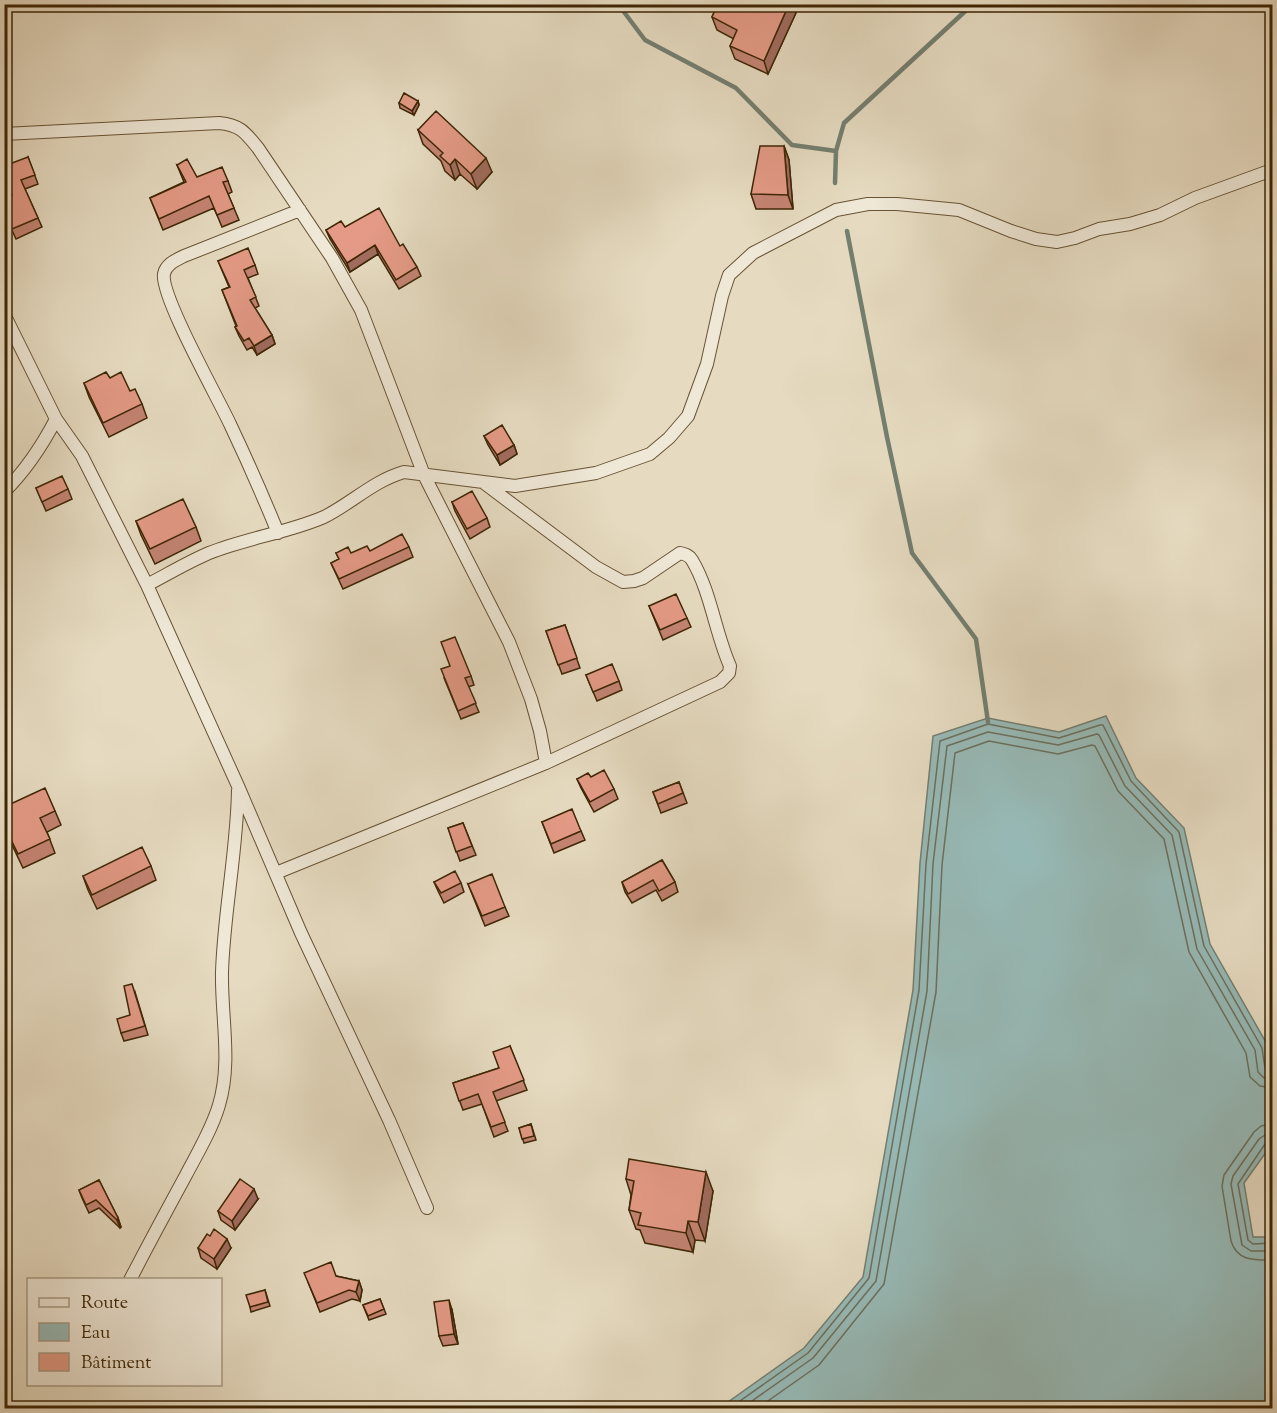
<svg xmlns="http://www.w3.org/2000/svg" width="1277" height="1413" font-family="'Sorts Mill Goudy',serif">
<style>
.water{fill:#97bab7;stroke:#737f70;stroke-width:1.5}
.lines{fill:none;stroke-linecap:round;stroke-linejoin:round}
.shore{stroke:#6a705e;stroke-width:1.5}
.stream{stroke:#737f70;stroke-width:4.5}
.minor-casing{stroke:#685334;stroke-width:14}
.minor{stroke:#efe8d7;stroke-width:12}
.wall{fill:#c48473;stroke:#3e2605;stroke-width:1.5}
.shaded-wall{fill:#a06c5e;stroke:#3e2605;stroke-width:1.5}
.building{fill:#e49a86;stroke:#3e2605;stroke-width:1.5}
</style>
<rect width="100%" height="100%" fill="#e6dbc1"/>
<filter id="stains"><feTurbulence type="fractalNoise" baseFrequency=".00333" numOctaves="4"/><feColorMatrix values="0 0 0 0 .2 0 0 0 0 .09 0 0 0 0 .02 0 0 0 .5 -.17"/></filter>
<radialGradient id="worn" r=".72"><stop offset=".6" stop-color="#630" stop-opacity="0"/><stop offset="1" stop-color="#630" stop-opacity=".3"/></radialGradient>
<!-- water -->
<path class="water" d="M1106,716L1136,778L1184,828L1210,944L1268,1046L1272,1103V1144L1244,1183L1253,1237H1272V1408H722L728,1402L804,1348L863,1277L913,990L920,863L933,736L988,718L1059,732Z"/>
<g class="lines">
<!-- shore -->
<path class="shore" d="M1272,1124L1261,1126L1254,1132L1224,1175L1222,1186L1231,1241C1237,1261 1254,1260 1272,1260
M1272,1133L1265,1135L1259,1139L1233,1176L1231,1184L1242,1245L1251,1251H1272
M1272,1141L1265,1144L1238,1184L1248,1240L1253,1244L1272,1243
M730,1408L808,1353L869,1278L919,990L926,864L940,741L988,724L1059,738L1100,725H1103L1131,781L1179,832L1204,946L1262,1048L1265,1068L1272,1072
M742,1408L813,1358L876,1281L927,991L933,864L947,746L988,732L1058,745L1097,734L1099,735L1125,786L1172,835L1197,949L1255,1050L1258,1072L1264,1078L1272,1079
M758,1408L819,1365L884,1284L936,992L942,865L955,753L989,741L1058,754L1092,745L1095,746L1118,791L1164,839L1189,952L1246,1053L1250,1077L1260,1086L1272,1088"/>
<!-- stream -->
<path class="stream" d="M618,4L645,40L736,88L792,145L836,151
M835,183L836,151L844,123L973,4
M847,231L887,437L912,553L976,639L988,722"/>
<!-- minor casing -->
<g class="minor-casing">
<path id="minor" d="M4,134L219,123C240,125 245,132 258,148L332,258L361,310L424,475L509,642L531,699L540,731L546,763L276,873
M4,314L56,419L82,456L147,585L238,786L301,933L389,1120L427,1208
M484,483L596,567L623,582L634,581L643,578L680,553C685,554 689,555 692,560C711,592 715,632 730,666L729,673L720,682L546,763
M4,492C26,470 42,446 56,419
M278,533C263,496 247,460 230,424C218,398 160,295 164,274C166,264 176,260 184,256L300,210
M147,585C168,574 188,562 209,553C246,538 287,533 324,517C352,503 373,481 404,472L515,486L596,473L650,454L669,438L688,416L707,364L722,296L729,275L753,253L836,210L868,204H897L959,210L1011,231L1036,239L1057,242L1075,238L1099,229L1130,224L1160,215L1195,198L1272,170
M130,1280C148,1245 167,1210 186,1175C198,1152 212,1129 219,1105C232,1062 221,1016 222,972C224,911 237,851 238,790"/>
</g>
<!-- minor -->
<use href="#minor" class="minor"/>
</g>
<!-- wall -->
<path class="wall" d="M715,4H800L768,74L735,59L730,46L734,39L717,30L712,17L717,6Z
M418,101L419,105L414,115L400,108L399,103Z
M418,130L492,172L477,189L460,174L455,180L445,171L441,161L423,144Z
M784,146L789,160L793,209H756L751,194Z
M28,157L38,184L25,189L42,227L16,239L4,213V198L12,195Z
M177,165L197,177L228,181L232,192L228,194L239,220L222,227L214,208L163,230L150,198L184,182Z
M345,227L400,246L417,267L421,276L399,289L378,254L350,272L330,239L326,230Z
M218,261L255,265L258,274L248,278L259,306L255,308L272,335L275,344L257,355L252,347L247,350L239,336L235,327L236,326L222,290L229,287Z
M110,378L130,391L142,404L147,418L109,437L89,397L84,383Z
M484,436L514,445L517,454L500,465L488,445Z
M36,488L68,489L72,499L46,511Z
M452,502L487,518L490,527L470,539L455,511Z
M136,521L196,527L201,541L155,564L141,535Z
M409,547L413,557L343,589L331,563L339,559L336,553H351Z
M649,606L687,618L691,627L663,640Z
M565,625L580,668L562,674L546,631Z
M586,675L619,681L622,690L597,701Z
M471,676L474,685L468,687L479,712L461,719L444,678Z
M591,777L614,789L618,799L594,812L581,788L577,779Z
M679,782L687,803L661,813L653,792Z
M4,807L55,811L61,825L47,832L55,853L23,868L4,828Z
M542,822L581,831L585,840L554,853Z
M463,823L476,855L460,861L448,828Z
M662,860L675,882L678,892L662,901L656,890L632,903L625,892L622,882Z
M151,866L156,880L97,909L88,890L83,876Z
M434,882L461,883L464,892L444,903L438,891Z
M468,884L505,907L509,916L485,926Z
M135,992L148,1035L124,1041L121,1033L130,1015Z
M510,1046L527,1090L496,1101L508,1131L494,1137L482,1104L463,1110L453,1083L499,1068Z
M531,1124L536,1140L524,1143L519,1128Z
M626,1179L713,1191L705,1241L695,1240L693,1252L645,1243L640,1230L636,1229L629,1210L631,1195Z
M99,1180L118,1218L121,1227L120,1228L99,1208L89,1213L82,1198L79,1190Z
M258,1199L235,1230L221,1220L218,1211Z
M198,1248H231L217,1269L201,1258Z
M336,1276L359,1281L362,1290L360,1301L352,1299L320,1312L308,1282Z
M265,1290L270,1306L251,1312L250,1307Z
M380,1299L386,1314L369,1320L363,1305Z
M452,1310L458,1344L443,1346L439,1336Z"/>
<!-- shaded-wall -->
<path class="shaded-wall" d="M789,4H800L768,74L764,61Z
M418,101L419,105L414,115L412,111Z
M784,146L789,160L793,209L788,195Z
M486,158L492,172L477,189L471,174Z
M455,159L460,174L455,180L450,165Z
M375,245L378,254L350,272L347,263Z
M272,335L275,344L257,355L254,346Z
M514,445L517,454L500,465L497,455Z
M706,1172L713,1191L705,1241L698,1222Z
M254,1189L258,1199L235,1230L232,1221Z
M118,1218L121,1227L120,1228L117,1220Z
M688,1221L695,1240L693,1252L686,1233Z
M227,1239L231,1248L217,1269L214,1259Z
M359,1281L362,1290L360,1301L356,1292Z
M449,1300L452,1310L458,1344L454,1334Z"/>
<!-- building -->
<path class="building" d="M718,4H789L764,61L730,46L737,30L712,17Z
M404,93L418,101L412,111L399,103Z
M436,111L486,158L471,174L455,159L450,165L440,156L443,153L418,130Z
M760,146H784L788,195L751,194Z
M28,157L35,175L21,180L38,218L12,229L4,211V198L12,195L4,176V166Z
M187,159L197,177L222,167L228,181L223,182L234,208L217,215L209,196L159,219L150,198L186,182L177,165Z
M379,208L400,246L403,244L417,267L396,280L375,245L347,263L326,230L341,221L345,227Z
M248,248L255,265L244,270L256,297L250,300L272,335L254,346L249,338L244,341L235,327L237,326L222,290L230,287L218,261Z
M106,372L110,378L121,372L130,391L135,389L142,404L103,423L84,383Z
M502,425L514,445L497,455L484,436Z
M62,476L68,489L42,502L36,488Z
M472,491L487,518L467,529L452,502Z
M183,499L196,527L150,549L136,521Z
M402,534L409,547L339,579L331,563L339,559L336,553L348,547L351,553L367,546L370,551Z
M676,594L687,618L660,630L649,606Z
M565,625L577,658L558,665L546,631Z
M455,637L471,676L465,678L476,703L458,711L441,669L450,666L441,642Z
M612,664L619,681L593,692L586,675Z
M604,770L614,789L590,802L577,779L588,773L591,777Z
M679,782L683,793L658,804L653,792Z
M45,788L55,811L40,818L50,839L18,854L4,825V807Z
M572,809L581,831L551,844L542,822Z
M463,823L472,846L456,852L448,828Z
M142,847L151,866L92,895L83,876Z
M662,860L675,882L659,891L653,880L628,894L622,882Z
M455,871L461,883L441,893L434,882Z
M492,874L505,907L482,916L468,884Z
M132,984L145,1026L121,1033L117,1019L130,1015L124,986Z
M510,1046L524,1080L493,1092L505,1122L491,1127L478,1094L459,1101L453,1083L499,1068L493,1052Z
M531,1124L534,1136L522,1139L519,1128Z
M629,1159L706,1172L698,1222L688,1221L686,1233L638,1225L641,1213L629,1210L634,1181L626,1179Z
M240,1179L254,1189L232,1221L218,1211Z
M99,1180L118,1218L117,1220L96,1200L86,1205L79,1190Z
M214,1229L227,1239L214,1259L198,1248L207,1234L210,1236Z
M331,1262L336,1276L359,1281L356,1292L349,1290L317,1303L304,1273Z
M265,1290L268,1302L250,1307L246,1295Z
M380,1299L384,1309L368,1316L363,1305Z
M449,1300L454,1334L439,1336L434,1302Z"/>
<!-- margin -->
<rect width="1277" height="1413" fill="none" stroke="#e6dbc1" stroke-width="24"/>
<rect x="6" y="6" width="1265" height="1401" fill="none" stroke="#3e2605" stroke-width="3"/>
<rect x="12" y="12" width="1253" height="1389" fill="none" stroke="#3e2605" stroke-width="1.5"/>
<!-- legend -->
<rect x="27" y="1278" width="195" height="108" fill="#efe8d7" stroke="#a89a83" stroke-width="1.5"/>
<rect x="39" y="1298" width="30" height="9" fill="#efe8d7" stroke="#a89a83" stroke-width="1.5"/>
<text x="81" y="1308" font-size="18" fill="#3e2605">Route</text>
<rect x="39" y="1323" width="30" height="18" fill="#97bab7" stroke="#a89a83" stroke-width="1.5"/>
<text x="81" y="1338" font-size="18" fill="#3e2605">Eau</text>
<rect x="39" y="1353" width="30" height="18" fill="#e49a86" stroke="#a89a83" stroke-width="1.5"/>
<text x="81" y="1368" font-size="18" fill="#3e2605">Bâtiment</text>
<rect width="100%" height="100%" filter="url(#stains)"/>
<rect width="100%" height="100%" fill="url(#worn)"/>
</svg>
